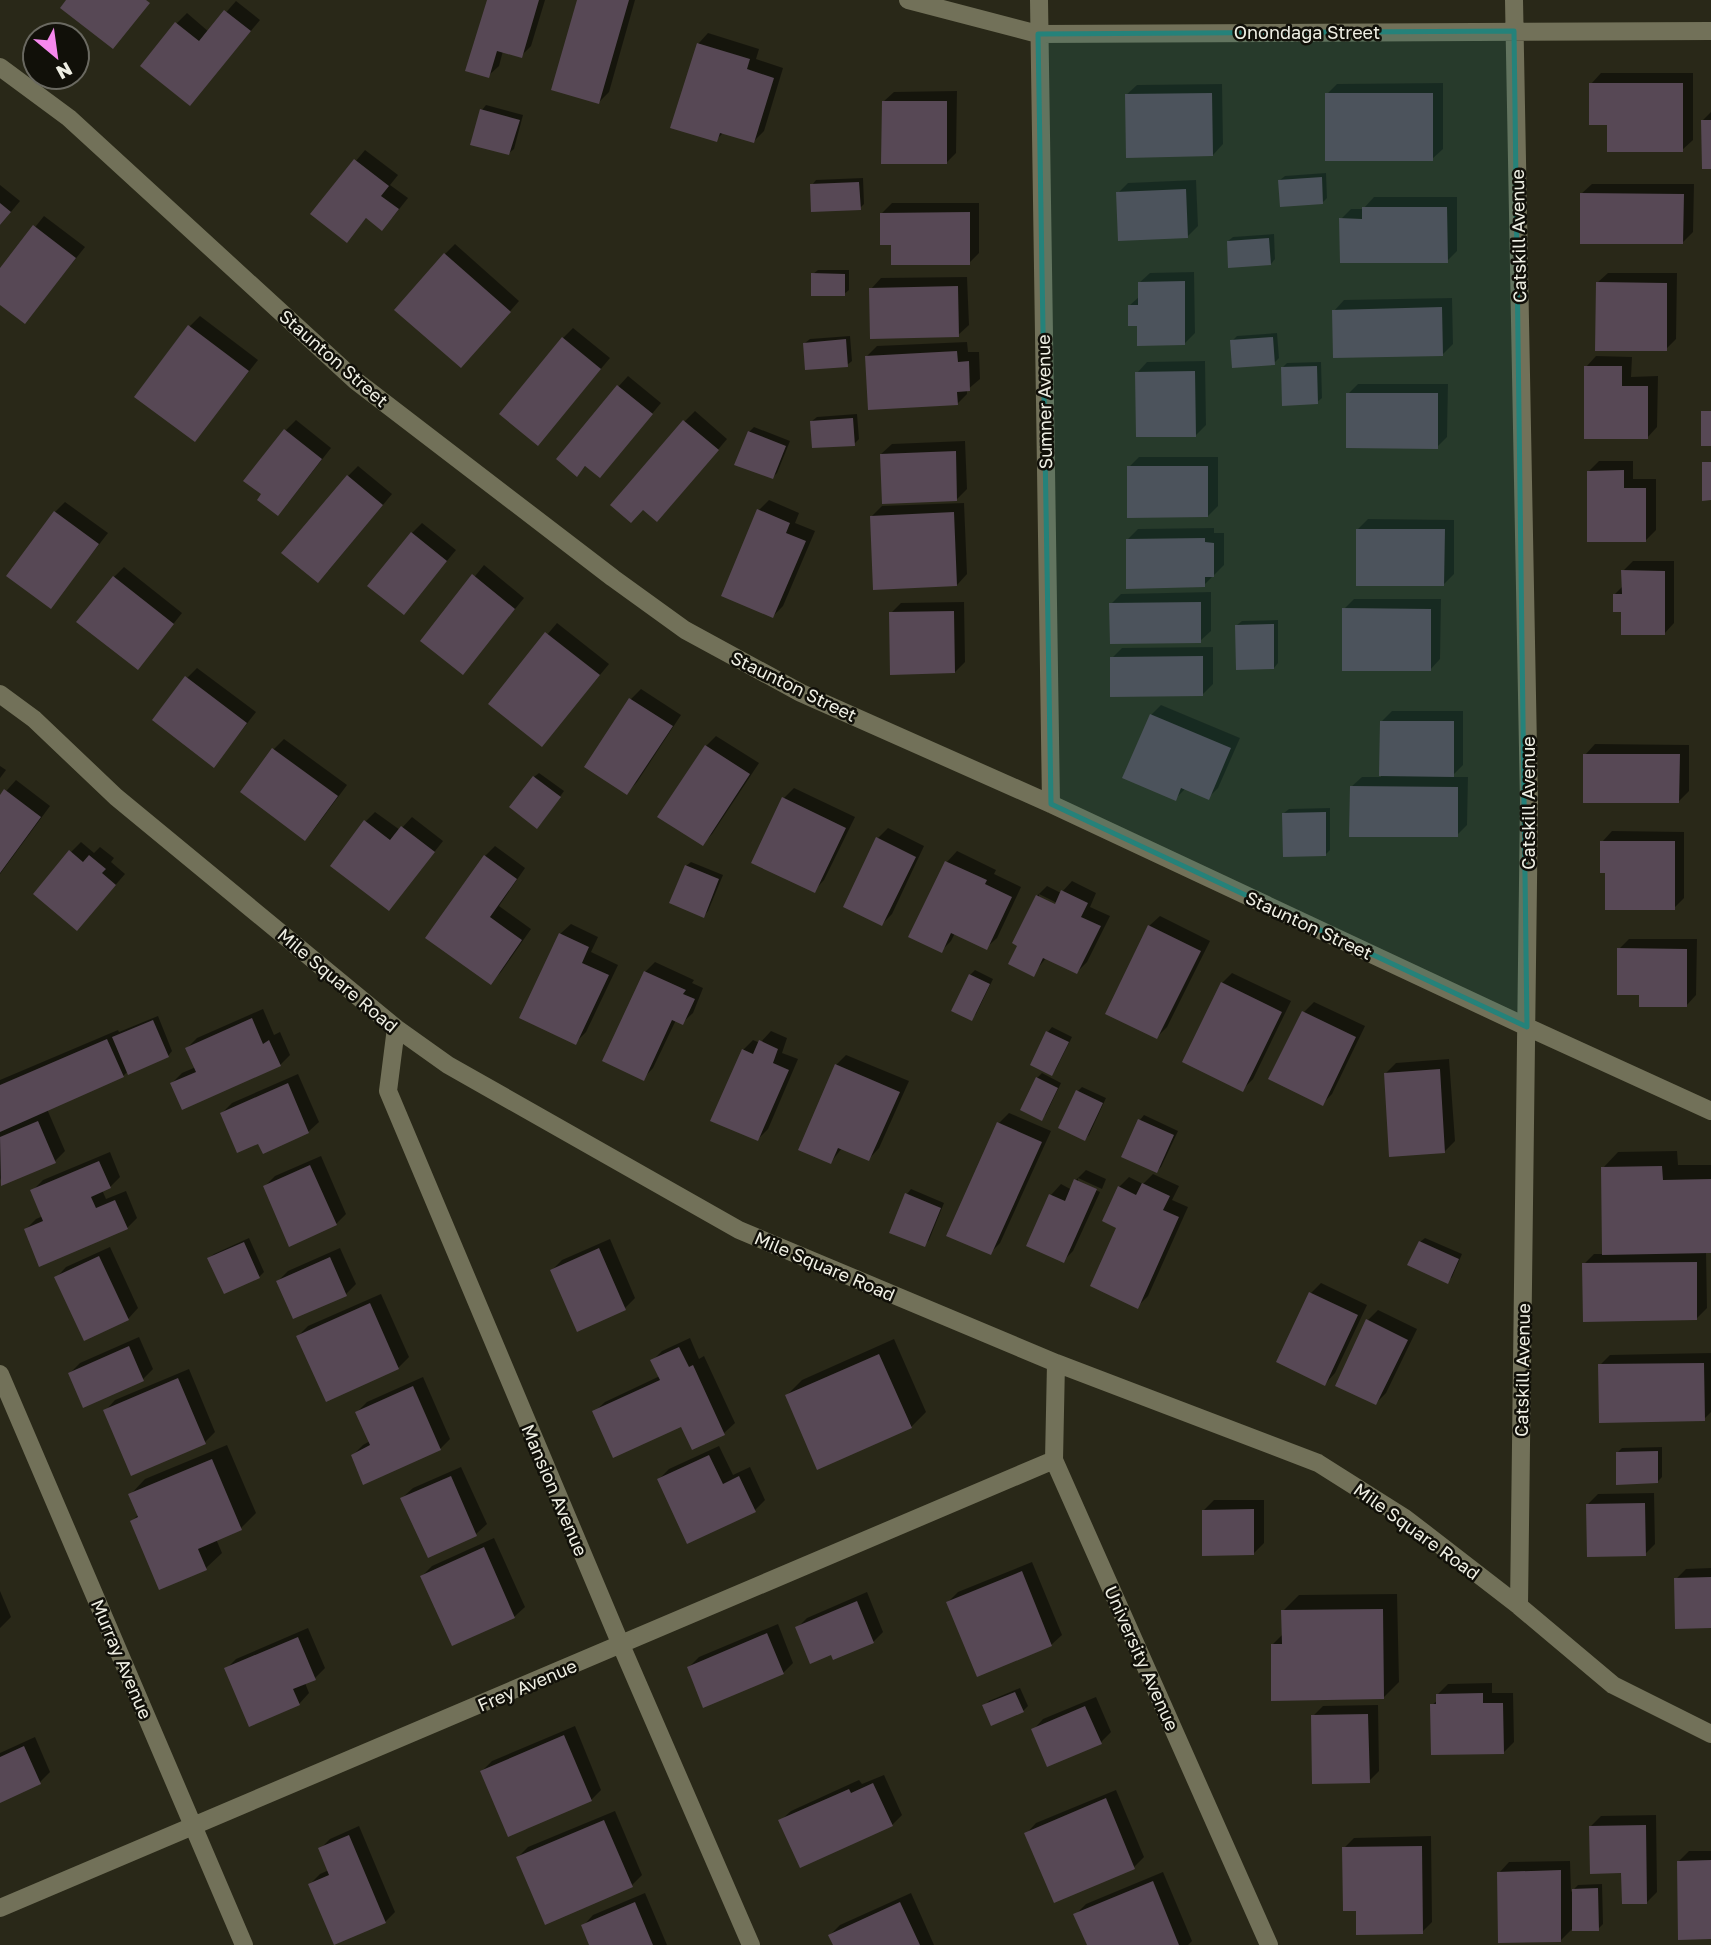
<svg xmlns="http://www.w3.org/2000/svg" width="1711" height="1945" font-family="'Golos Text',sans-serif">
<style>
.shadow{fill:#0007}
.building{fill:#574855}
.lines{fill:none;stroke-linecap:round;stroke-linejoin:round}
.minor{stroke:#727159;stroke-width:18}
.marked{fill:#25827a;fill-opacity:0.2;stroke:#25827a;stroke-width:5;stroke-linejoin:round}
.labels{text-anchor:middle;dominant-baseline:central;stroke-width:5;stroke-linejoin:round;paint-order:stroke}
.street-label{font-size:18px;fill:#efefe4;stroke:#111009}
</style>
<rect width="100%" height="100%" fill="#292818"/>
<!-- shadow -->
<path class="shadow" d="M489,0H545L531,46L521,56L503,51L499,66L488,76Z
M578,0H635L609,92L599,102Z
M236,1L260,20L190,104L177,23L187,13L209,32Z
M708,33L759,49L756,59L783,68L764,131L754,141L724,132L716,140L698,44Z
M1601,73H1693V140L1682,150L1609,123L1591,84Z
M1443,83V149L1432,159L1327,94L1337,84Z
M1222,84L1223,144L1213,155L1126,95L1137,85Z
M957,91L956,153L946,163L883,102L894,92Z
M486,105L523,115L514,149L509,153L482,110Z
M1711,112V167L1702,121Z
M365,150L398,175L390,185L408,198L392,218L367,217L347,241L312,214Z
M1326,173L1327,198L1322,203L1280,180L1285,176Z
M863,178L864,204L860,208L812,185L816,180Z
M1196,180L1198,226L1187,237L1118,193L1128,183Z
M1592,184H1694L1693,232L1683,242L1581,194Z
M0,185L20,201L0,225Z
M1374,197H1457V251L1447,261L1341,219L1351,209H1363Z
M892,203H979V253L969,263L893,243L882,213Z
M44,216L85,247L25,322L0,303V271Z
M1274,234L1275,259L1271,264L1228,241L1233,237Z
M455,244L519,301L471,356L445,254Z
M818,270H849V290L844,294L813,274Z
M1194,272L1195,333L1185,343L1138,324L1130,305L1140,296L1139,283L1150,273Z
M1608,273H1677L1676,339L1666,349L1597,283Z
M967,277L969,325L958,335L871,289L881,278Z
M1452,298L1453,344L1443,354L1334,311L1344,300Z
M200,316L258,360L195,440L190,326Z
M573,328L610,358L538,444L563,338Z
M1277,333L1279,358L1274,363L1232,341L1237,336Z
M850,336L852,361L847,365L805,343L810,339Z
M967,342L968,352H979L980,379L967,390V394L957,404L867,356L877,346Z
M1596,356L1632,357L1631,377L1658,376L1657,427L1647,438L1586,367Z
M1205,361L1206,425L1196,435L1137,373L1147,362Z
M1321,362L1322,398L1317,402L1283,367L1287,363Z
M628,376L661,403L600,476L587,465L577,474L618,387Z
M1358,384H1448L1447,437L1437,447L1348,394Z
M695,411L727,439L667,510L643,508L685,421Z
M857,414L859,439L854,444L812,421L817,417Z
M296,420L331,448L288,503L286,430Z
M754,427L790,441L777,473L773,477L749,432Z
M965,441L967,489L957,499L881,454L892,444Z
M1139,457H1218V506L1208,516L1129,467Z
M1599,461H1633V479H1656V530L1646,540L1589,471Z
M358,466L392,494L328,571L348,476Z
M769,500L799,513L795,523L815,531L783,606L773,616L759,510Z
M65,502L108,533L50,607L55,512Z
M964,503L967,574L957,585L872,516L882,506Z
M1368,519L1454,520V574L1444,584L1358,529Z
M422,523L456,550L404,613L412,533Z
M1214,528V533H1224V565L1204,585L1127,540L1138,529Z
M1633,561H1674V623L1664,634L1623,610L1615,594L1623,586V571Z
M484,565L524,598L463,672L423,641Z
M124,567L182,613L147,657L114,577Z
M1211,592V631L1200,641L1111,604L1121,594Z
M1354,599H1441L1440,659L1430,670L1344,609Z
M964,602L965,662L955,672L891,613L901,603Z
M1278,620V663L1274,668L1237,625L1242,621Z
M557,623L609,664L542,745L490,703Z
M1213,647V684L1202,695L1112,658L1122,648Z
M197,668L256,712L214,766L187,678Z
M641,689L681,715L637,782L627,793L586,766L631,699Z
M1161,705L1240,738L1218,788L1208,798L1186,788L1175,799L1151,715Z
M1392,711H1463V765L1451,777H1468L1467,825L1457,835L1351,787L1362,777H1381V722Z
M716,736L759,763L712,834L702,844L706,746Z
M284,739L347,785L315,828L305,838L273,750Z
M1595,744L1689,745V791L1678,802L1585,755Z
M0,766L6,770L0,778Z
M539,773L564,791L542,822L534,777Z
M16,780L50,806L0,874V798Z
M794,788L855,817L824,880L814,891L784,798Z
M1330,808V850L1326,854L1284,813L1289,809Z
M375,812L400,830L412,817L443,841L389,909L365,822Z
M888,828L924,846L892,914L882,924L878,838Z
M1612,831L1684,832V898L1674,908L1607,871L1602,842Z
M81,842L94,853L100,847L114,858L111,862L125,874L87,918L71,852Z
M495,846L525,868L499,906L531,929L501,972L491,982L485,856Z
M957,851L996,870L994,874L1021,887L997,938L986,948L955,933L951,941L941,951L911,936L947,862Z
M691,862L723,875L708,911L704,916L686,866Z
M1072,881L1096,893L1090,907L1110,916L1087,962L1077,972L1046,958L1033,974L1019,945L1037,896L1039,894V898L1062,910L1063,906L1039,894L1047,886L1061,893Z
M1160,916L1210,941L1167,1027L1157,1037L1149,926Z
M571,924L598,937L591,952L618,965L586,1032L576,1042L560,934Z
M1629,939H1697L1696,995L1686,1006L1619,949Z
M655,962L694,980L692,983L703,988L693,1013L682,1023L676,1020L653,1068L643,1079L645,972Z
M975,970L993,979L976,1014L971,1019L970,975Z
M1232,973L1291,1001L1253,1079L1243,1089L1222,983Z
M1314,1002L1365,1026L1332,1094L1322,1104L1304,1012Z
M263,1009L274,1035L280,1032L290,1055L280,1065L172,1083L182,1073L196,1067L187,1048L197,1038Z
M158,1016L172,1051L168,1056L128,1071L123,1076L47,1109L65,1151L55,1161L2,1183L0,1178V1080L118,1030L119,1032Z
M1052,1027L1072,1037L1056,1069L1052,1074L1048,1032Z
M771,1031L787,1038L782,1053L798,1059L768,1129L758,1139L743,1050L753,1040L760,1043Z
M846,1055L909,1081L879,1148L869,1159L842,1148L831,1162L836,1065Z
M1449,1059L1455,1141L1444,1152L1386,1073L1396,1063Z
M1042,1073L1061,1083L1046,1114L1042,1119L1037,1078Z
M298,1074L319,1122L308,1132L259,1141L222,1113L232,1103Z
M1082,1087L1106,1098L1089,1135L1085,1139L1078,1091Z
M1009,1113L1051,1131L1000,1243L990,1253L999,1123Z
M1144,1115L1178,1131L1161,1167L1157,1171L1140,1120Z
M1677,1151L1678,1165H1711V1251H1706L1707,1308L1697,1318L1584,1264L1594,1254H1604L1603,1168L1618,1152Z
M110,1152L120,1177L110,1187L102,1190L106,1199L126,1191L137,1218L127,1228L26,1229L36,1219L43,1216L32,1191L43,1180Z
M321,1156L346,1214L336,1224L265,1186L275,1176Z
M1086,1170L1106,1179L1102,1189L1078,1178V1182L1100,1192L1073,1251L1063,1261L1028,1245L1051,1195L1061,1184L1072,1190L1076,1180Z
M1153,1174L1179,1186L1172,1200L1188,1207L1148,1296L1138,1306L1119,1227V1187L1129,1177L1143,1184Z
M911,1189L944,1203L929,1240L924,1245L907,1194Z
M249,1238L264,1272L259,1277L209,1258L214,1254Z
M1425,1238L1462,1254L1452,1277L1448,1281L1420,1242Z
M610,1239L635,1298L625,1308L578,1329L552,1270L562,1260Z
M110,1247L138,1308L128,1319L56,1278L66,1267Z
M340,1248L356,1284L346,1294L278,1281L288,1271Z
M1321,1283L1367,1305L1335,1373L1325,1384L1278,1362L1311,1293Z
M381,1294L409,1357L398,1368L326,1400L298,1336L308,1326Z
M1378,1310L1417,1329L1386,1393L1376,1403L1368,1320Z
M139,1337L153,1369L143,1379L70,1373L80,1363Z
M690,1338L699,1359L704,1356L735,1423L724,1433L692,1448L682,1425L594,1412L605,1402L660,1376L652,1361L662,1351Z
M894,1339L926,1412L911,1427L787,1395L802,1380Z
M1711,1353V1412L1704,1419L1600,1365L1610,1355Z
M189,1369L215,1432L205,1442L105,1411L115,1400Z
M423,1377L450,1439L440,1449L353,1455L363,1445L370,1441L357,1412L367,1402Z
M227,1445L256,1513L241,1528L216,1539L222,1553L206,1568L132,1521L138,1515L130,1495L145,1479Z
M719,1446L733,1475L750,1467L765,1500L755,1510L687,1541L659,1479L669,1469Z
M1662,1447V1477L1657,1482L1618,1452L1622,1448Z
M461,1467L487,1524L476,1534L428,1556L402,1498L413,1488Z
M1654,1493L1655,1544L1645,1554L1588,1504L1598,1494Z
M1214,1500H1264V1543L1254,1553L1203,1511Z
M494,1538L525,1607L514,1617L422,1576L432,1566Z
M1032,1562L1062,1635L1051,1645L948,1602L958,1592Z
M1711,1568V1627L1676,1579L1686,1569Z
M0,1591L11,1617L0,1628Z
M867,1592L883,1632L873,1642L832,1653L797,1628L807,1618Z
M1397,1594L1399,1682L1383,1698L1272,1645L1284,1633L1283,1611L1299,1595Z
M778,1624L793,1663L783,1673L689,1667L699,1657Z
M308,1628L325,1668L315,1678L305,1683L309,1693L299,1704L226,1669L236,1659Z
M1492,1683V1693H1513L1514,1742L1503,1753L1432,1705L1438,1700V1694L1448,1684Z
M1020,1688L1028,1706L1023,1711L984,1706L989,1701Z
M1096,1697L1111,1732L1101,1742L1033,1730L1043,1719Z
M1378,1705L1379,1771L1369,1781L1313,1716L1323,1706Z
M575,1726L601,1790L591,1800L482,1771L492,1761Z
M35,1737L50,1772L40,1782L0,1801V1753Z
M884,1775L902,1815L892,1825L780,1821L791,1811L859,1780L862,1784Z
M1116,1790L1144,1857L1134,1867L1026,1834L1036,1823Z
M615,1811L642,1875L632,1885L518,1857L528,1847Z
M1656,1815L1657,1892L1647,1902L1591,1826L1601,1816Z
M359,1826L395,1912L385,1922L310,1884L320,1874L329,1870L320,1849L330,1839Z
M1431,1836L1432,1922L1422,1932L1358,1910L1344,1848L1354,1838Z
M1689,1851H1711V1937L1679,1861Z
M1570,1861L1571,1892L1578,1885L1602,1884L1603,1924L1598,1929L1574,1927L1561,1940L1499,1873L1509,1862Z
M1163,1872L1192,1941L1188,1945H1088L1075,1915L1086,1904Z
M645,1893L667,1945H591L583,1926L593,1915Z
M911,1893L934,1945H835L830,1935L840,1925Z"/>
<!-- building -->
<path class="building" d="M66,0H146L150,3L113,49L60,8Z
M487,0H539L522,58L497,51L489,78L465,71Z
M577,0H629L599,104L551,90Z
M224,10L251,31L190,106L140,66L175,22L199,41Z
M697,43L750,59L747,69L774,78L754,143L720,133L717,142L670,128Z
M1589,83H1683V152H1607V125H1589Z
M1212,93L1213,156L1126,158L1125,94Z
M1325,93H1433V161H1325Z
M882,101H947V164H881Z
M480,109L520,120L509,155L470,145Z
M1701,120H1711V169H1702Z
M354,159L389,186L381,196L399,209L382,231L366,218L347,243L310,214Z
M1322,177L1323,204L1280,207L1278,180Z
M859,182L861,210L811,212L810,184Z
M1186,189L1188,238L1118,241L1116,192Z
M1580,193L1684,194L1683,244H1580Z
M0,203L11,212L0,225Z
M1362,207H1447L1448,263H1340L1339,218L1362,219Z
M970,212V265H891V245H880V213Z
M33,225L76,258L25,324L0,305V268Z
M1269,238L1271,265L1228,268L1227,241Z
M444,253L511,312L461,368L394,310Z
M811,273L845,274V296H811Z
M1185,281V345L1137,346V326H1128V305H1138V282Z
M1596,282L1667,283V351H1595Z
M958,286L959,337L870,339L869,288Z
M1442,307L1443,356L1333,358L1332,310Z
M188,325L249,371L195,442L134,397Z
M562,337L601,369L538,446L499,414Z
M1273,337L1275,365L1232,368L1230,340Z
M846,339L848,367L805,370L803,343Z
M957,351L958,362L969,361L970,391L957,392L958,405L868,410L865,356Z
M1317,366L1318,404L1282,406L1281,367Z
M1584,366H1622V386H1648V439H1584Z
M1195,371L1196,437H1136L1135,372Z
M617,385L653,414L600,478L585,466L577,477L556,459Z
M1346,393H1438V449L1346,448Z
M1701,411H1711V446H1701Z
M853,418L855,446L812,448L810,421Z
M683,420L719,450L657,522L643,510L631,523L610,505Z
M284,429L322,459L278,516L257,500L261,494L243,481Z
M748,431L786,446L773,479L734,465Z
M956,451L957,501L882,504L880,454Z
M1702,462H1711V500L1702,501Z
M1127,466H1208V517L1127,518Z
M1624,470V488H1646V542H1587V471Z
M347,475L383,505L318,583L281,553Z
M757,509L790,523L786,533L806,541L773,618L721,596Z
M54,511L99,544L51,609L6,576Z
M954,512L957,586L873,590L870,516Z
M1356,529H1445L1444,586H1356Z
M411,532L447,561L404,615L367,586Z
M1205,538V542L1214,543V577H1205V587L1126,589V539Z
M1621,570L1665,571V635H1621V612H1613V594H1622Z
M472,574L515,609L463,675L420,641Z
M113,576L174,624L138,670L76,622Z
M1201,602V643L1110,644L1109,603Z
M1342,608L1431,609V671H1342Z
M954,611L955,673L890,675L889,612Z
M1274,624V669L1236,670L1235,625Z
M545,632L600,675L542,747L488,704Z
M1203,656V696L1110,697V657Z
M185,676L247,723L214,768L152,720Z
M629,698L673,726L627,795L584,767Z
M1150,714L1231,748L1209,800L1181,788L1176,801L1122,778Z
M1380,721H1454V777L1379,776Z
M705,745L750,774L703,846L657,817Z
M272,748L338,796L305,841L240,792Z
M1583,754H1680L1679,803H1583Z
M533,776L561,797L537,829L509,807Z
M1350,786L1458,787V837H1349Z
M4,789L41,817L0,873V795Z
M782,797L846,828L815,893L751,863Z
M1326,812V856L1283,857L1282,813Z
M364,820L390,840L401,826L435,852L389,911L330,866Z
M876,837L916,857L882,926L843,907Z
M1600,841H1675V910H1605V873H1600Z
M69,850L83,862L89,855L106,869L102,873L116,885L77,931L33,894Z
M484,855L517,879L490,917L522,940L491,985L425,938Z
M945,861L987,880L985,884L1012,897L987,950L951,933L942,953L908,937Z
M685,865L719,879L704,918L669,903Z
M1061,890L1088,903L1081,917L1101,926L1077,974L1043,958L1034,977L1008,964L1017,946L1012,943L1036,895L1055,904Z
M1148,925L1201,951L1157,1039L1105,1014Z
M559,933L589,947L582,963L609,975L576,1045L519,1018Z
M1617,948L1687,949V1007H1639V995H1617Z
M644,971L686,990L683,994L695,999L683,1025L672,1020L644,1081L602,1061Z
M969,974L990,984L972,1021L951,1011Z
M1221,982L1282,1012L1243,1092L1182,1062Z
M1302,1011L1356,1037L1323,1106L1268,1079Z
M252,1018L263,1044L269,1040L281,1066L182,1110L170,1083L196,1072L185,1048Z
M153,1020L169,1057L128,1075L112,1037Z
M1046,1031L1069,1042L1052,1076L1030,1065Z
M107,1039L124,1077L0,1132V1085Z
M759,1040L778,1049L773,1063L789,1070L758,1141L710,1121L742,1049L753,1054Z
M835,1064L900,1092L869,1161L838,1148L831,1164L798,1150Z
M1440,1069L1445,1153L1389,1157L1384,1073Z
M1036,1077L1058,1088L1042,1121L1020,1110Z
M288,1083L309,1133L263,1154L258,1144L237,1153L220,1113Z
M1076,1090L1103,1103L1085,1141L1058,1128Z
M1138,1119L1174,1135L1157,1173L1121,1157Z
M38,1121L56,1163L1,1186L0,1137Z
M997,1122L1042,1142L991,1255L946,1236Z
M99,1161L111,1188L91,1197L96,1208L115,1200L128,1229L39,1267L24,1229L43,1221L30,1190Z
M310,1165L337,1225L289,1247L263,1186Z
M1662,1166L1663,1180L1711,1179V1253L1602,1255L1601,1167Z
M1074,1179L1097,1189L1064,1263L1026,1246L1049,1194L1065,1201Z
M1142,1183L1170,1196L1163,1210L1179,1217L1138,1309L1090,1286L1116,1228L1102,1221L1118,1186L1136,1195Z
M905,1193L941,1208L925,1247L889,1233Z
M1419,1241L1459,1259L1448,1284L1407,1265Z
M244,1242L260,1278L224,1294L207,1258Z
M599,1248L626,1310L577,1332L550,1270Z
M99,1256L129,1320L84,1341L54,1277Z
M330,1257L347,1296L293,1319L276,1281Z
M1697,1262V1320L1583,1322L1582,1263Z
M1309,1292L1358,1315L1325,1386L1276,1362Z
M370,1303L399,1369L326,1402L296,1336Z
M1366,1319L1408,1340L1376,1405L1335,1386Z
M129,1346L144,1381L83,1408L68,1373Z
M679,1347L689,1367L693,1365L725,1435L692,1450L681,1427L613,1458L592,1411L660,1380L650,1360Z
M879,1354L912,1428L817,1470L785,1395Z
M1704,1363L1705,1421L1599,1423L1598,1364Z
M178,1378L206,1444L131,1476L103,1410Z
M413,1386L441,1450L363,1485L351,1455L370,1445L355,1412Z
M1658,1451V1483L1616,1485V1452Z
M709,1455L723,1484L739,1476L756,1512L687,1544L657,1479Z
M212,1459L242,1530L198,1549L207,1570L159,1590L130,1521L138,1517L128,1494Z
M451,1476L477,1536L428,1558L400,1498Z
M1645,1503L1646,1556L1587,1557L1586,1504Z
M1254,1509V1555L1202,1556V1510Z
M484,1547L515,1618L452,1646L420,1576Z
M1022,1571L1052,1646L977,1677L946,1602Z
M1711,1577V1628L1675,1629L1674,1578Z
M857,1601L874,1643L833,1660L831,1655L810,1664L795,1627Z
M1383,1609L1384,1699L1271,1701V1644H1282L1281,1610Z
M767,1633L784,1674L703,1708L687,1667Z
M298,1637L316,1680L293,1689L300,1705L249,1727L224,1668Z
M1015,1692L1024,1712L991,1726L982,1705Z
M1483,1693V1703H1503L1504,1754L1431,1755L1430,1704H1436V1694Z
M1085,1706L1102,1744L1047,1767L1031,1729Z
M1368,1714L1370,1783L1312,1784L1311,1715Z
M564,1735L592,1801L508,1837L480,1771Z
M24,1746L41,1784L0,1803V1757Z
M873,1783L893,1826L800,1868L778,1820L849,1789L851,1793Z
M1106,1798L1135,1869L1054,1903L1024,1833Z
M604,1820L633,1887L545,1925L516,1857Z
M1646,1825L1647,1904H1622L1621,1873L1590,1874L1589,1826Z
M349,1835L386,1923L334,1945L308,1884L329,1875L318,1848Z
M1422,1846L1423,1934L1356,1935V1911H1343L1342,1847Z
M1711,1860V1939L1678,1940L1677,1861Z
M1561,1870V1942L1498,1943L1497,1872Z
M1153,1881L1179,1945H1087L1073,1914Z
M1598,1888L1599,1931H1572V1889Z
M635,1902L653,1945H589L581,1925Z
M900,1902L920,1945H833L828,1935Z"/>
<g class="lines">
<!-- minor -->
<path class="minor" d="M908,0L1038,34L1711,31
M1039,0L1051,804
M1514,0L1529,802L1519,1606
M0,67L69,118L356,381L613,578L685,630L801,693L1051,804L1527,1027L1711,1111
M0,694L34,719L116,797L396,1028L448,1065L739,1230L1056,1363L1318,1463L1405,1518L1519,1606L1613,1685L1711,1734
M396,1028L388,1091L621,1645L751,1945
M1056,1363L1054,1460L1269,1945
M0,1374L244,1945
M0,1908L1054,1460"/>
</g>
<!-- marked area -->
<path class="marked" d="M1514,31L1527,1027L1051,804L1038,34Z"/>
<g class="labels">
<!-- street labels -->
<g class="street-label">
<text x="1307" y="32">Onondaga Street</text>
<text transform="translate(1518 236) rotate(-91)">Catskill Avenue</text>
<text transform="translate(334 358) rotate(41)">Staunton Street</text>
<text transform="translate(1044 402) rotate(-91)">Sumner Avenue</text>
<text transform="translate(794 686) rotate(26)">Staunton Street</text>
<text transform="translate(1528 803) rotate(-90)">Catskill Avenue</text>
<text transform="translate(1309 925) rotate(25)">Staunton Street</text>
<text transform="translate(338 980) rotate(40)">Mile Square Road</text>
<text transform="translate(825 1266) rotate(23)">Mile Square Road</text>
<text transform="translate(1522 1370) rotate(-89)">Catskill Avenue</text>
<text transform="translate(555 1490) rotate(67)">Mansion Avenue</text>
<text transform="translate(1417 1531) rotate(36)">Mile Square Road</text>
<text transform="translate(1142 1658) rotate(66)">University Avenue</text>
<text transform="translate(122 1659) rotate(67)">Murray Avenue</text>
<text transform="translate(527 1685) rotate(-23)">Frey Avenue</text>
</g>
</g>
<!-- north arrow -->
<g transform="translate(56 56) rotate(151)"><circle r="33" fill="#111009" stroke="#6a6961" stroke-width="2"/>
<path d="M0-5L12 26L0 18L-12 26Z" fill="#f688ed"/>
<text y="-10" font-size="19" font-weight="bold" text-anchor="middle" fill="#efefe4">N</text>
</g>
</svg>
